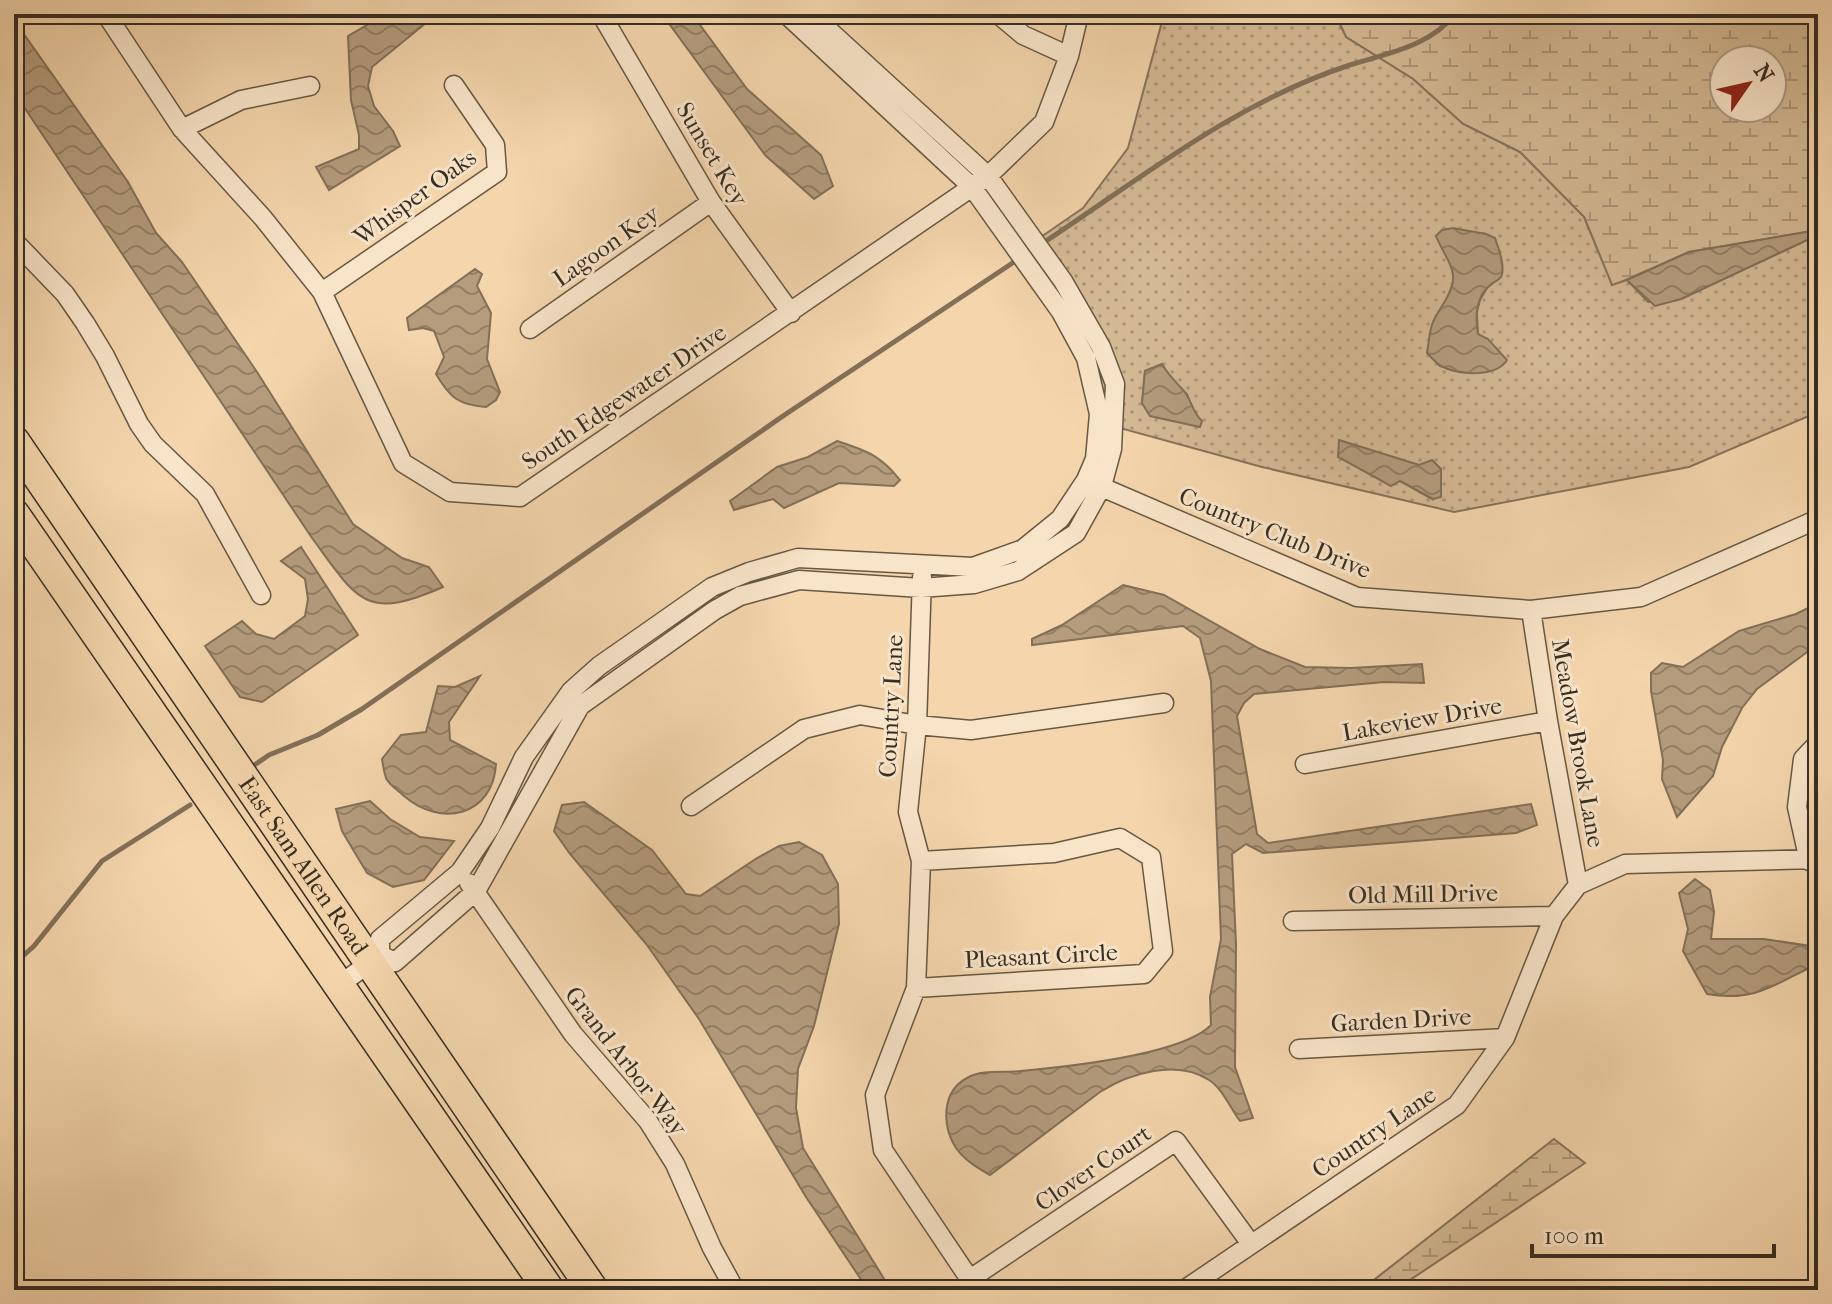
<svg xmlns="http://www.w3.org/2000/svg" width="1832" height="1304" font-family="'IM FELL French Canon',serif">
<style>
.wetland{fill:url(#wetland-marsh);stroke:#86745c;stroke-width:2;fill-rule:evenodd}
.park{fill:url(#park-dots);stroke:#86745c;stroke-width:2;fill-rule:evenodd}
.water{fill:url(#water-waves);stroke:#827059;stroke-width:2}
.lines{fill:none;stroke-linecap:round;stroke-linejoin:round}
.stream{stroke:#827059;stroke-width:5}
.street-casing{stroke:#665844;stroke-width:21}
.primary-casing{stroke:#372e22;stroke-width:33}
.street{stroke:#f8e4c9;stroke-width:18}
.primary{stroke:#f4d5ac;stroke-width:30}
.labels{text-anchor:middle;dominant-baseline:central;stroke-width:6;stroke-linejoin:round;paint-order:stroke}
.street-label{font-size:24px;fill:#372e22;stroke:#f8e4c9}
</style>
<defs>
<pattern id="wetland-marsh" width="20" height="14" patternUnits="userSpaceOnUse" patternTransform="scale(2)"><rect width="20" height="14" fill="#d4b995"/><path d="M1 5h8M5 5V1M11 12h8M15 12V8" fill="none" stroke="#ad9779"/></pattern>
<pattern id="park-dots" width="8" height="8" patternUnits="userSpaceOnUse" patternTransform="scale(2)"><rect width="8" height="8" fill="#d4b995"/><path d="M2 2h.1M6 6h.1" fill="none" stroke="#ad9779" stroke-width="1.8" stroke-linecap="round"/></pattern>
<pattern id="water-waves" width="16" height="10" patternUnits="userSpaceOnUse" patternTransform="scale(2)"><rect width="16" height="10" fill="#b49c7d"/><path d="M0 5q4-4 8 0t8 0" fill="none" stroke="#938066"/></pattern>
</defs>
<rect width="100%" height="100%" fill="#f4d5ac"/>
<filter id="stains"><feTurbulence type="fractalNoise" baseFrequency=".0025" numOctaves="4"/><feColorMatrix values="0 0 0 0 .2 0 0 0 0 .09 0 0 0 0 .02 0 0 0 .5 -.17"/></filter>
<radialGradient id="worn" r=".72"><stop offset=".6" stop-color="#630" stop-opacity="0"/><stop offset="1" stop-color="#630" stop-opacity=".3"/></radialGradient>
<!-- wetland -->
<path class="wetland" d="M1335,14H1818V230L1689,252L1612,286L1584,217L1520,152L1463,124L1413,79L1346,37ZM1724,60H1772V108H1724Z
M1554,1139L1585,1163L1395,1290H1361Z"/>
<!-- park -->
<path class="park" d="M1164,14H1335L1346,37L1413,79L1463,124L1520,152L1584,217L1612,285L1627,280L1648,302L1681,299L1807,240H1818V412L1689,467L1454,512L1262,467L1109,425L1085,334L1025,248L1083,208L1128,148ZM1470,232L1486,234L1502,270L1501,277L1487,288L1480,300L1477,312L1478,334L1460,371L1440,366L1427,353L1433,322L1445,303L1454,281L1452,267ZM1162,364L1169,377L1187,394L1195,415L1151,416L1142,403L1145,371ZM1340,441L1419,465L1432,499L1400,481Z"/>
<!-- water -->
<path class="water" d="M386,14H437L372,67L368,86L374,106L393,131L400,146L329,190L316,167L359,149V135L351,100L348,36Z
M662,14H692L747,89L821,155L833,186L814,199L765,155Z
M14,20L128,182L156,233L182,262L257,372L353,524L402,558L429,567L443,587C364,622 357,599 312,538L14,92Z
M1453,228L1486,234L1495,238C1498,247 1506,268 1501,277C1498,281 1493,282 1490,285C1476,297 1475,317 1478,334L1488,339L1507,360C1496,378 1458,375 1441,366C1436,363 1431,357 1427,353C1429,343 1429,331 1433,322C1440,305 1458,290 1452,270C1449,259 1440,247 1436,236L1442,230Z
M1818,230V240H1807L1681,299L1655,306L1627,280L1689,252Z
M475,269L482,274L477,286L491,313L487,359L500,392L496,400L486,407C459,405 450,398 436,374L444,357L434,331L423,328L409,330L407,318Z
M1162,364C1168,375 1176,382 1184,391C1192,401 1192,412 1202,421L1200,427L1150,416L1142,403L1145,371Z
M1339,440L1419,465L1432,460L1441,469V497L1433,499L1400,481L1391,486L1338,457Z
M837,441C867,451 880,455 900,480L894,486L839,483L784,508L773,499L734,510L730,501L777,467L808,457Z
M301,547L358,635L262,702L240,697L205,646L242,621L256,634L274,639L305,616L308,599L305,579L281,561Z
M1123,585L1164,595L1260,649L1305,667L1351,668L1422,664L1424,683L1384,682L1254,694L1244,703L1237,716L1257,834L1268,843L1531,804L1537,825L1516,833L1263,853L1246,844L1232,854L1236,944L1235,1067L1253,1118L1240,1121C1231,1109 1222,1088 1209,1080C1177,1059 1130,1073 1100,1092L990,1175C978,1168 964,1160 956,1148C942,1126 941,1092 967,1078C983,1069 1003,1073 1021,1071C1064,1067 1182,1055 1211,1025L1210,997L1221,939L1211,681L1200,638L1183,626L1032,645V639L1062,625Z
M1818,603V644L1757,689L1742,708L1722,747L1713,776L1677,817L1662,779L1663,760L1651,691V673L1662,663L1683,667L1739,631L1796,614Z
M480,676L449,722L450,740L496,764C493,816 441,828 404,796C398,790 389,785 386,778C384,772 383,765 382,759L401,735L426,732L438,686L455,687Z
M370,801L390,819L420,837L454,841L424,880L393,887L367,873L342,831L336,809Z
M584,802L652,850L686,894L700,896L757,858L779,846L799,842L822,855L838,884L839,924L814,1026L798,1069L796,1108L803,1148L891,1290H868L806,1197L699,1019L647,945L570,854L554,831L562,805Z
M1695,879L1710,890L1714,912L1711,939H1764L1810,946L1813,966C1772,986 1754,1002 1707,994L1683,951L1688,929L1679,893Z"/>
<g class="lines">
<!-- stream -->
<path class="stream" d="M1046,241C1141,178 1237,102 1347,66C1384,54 1430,47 1455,14
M253,766L269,755L318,735L362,709L783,416L1014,262
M14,964L34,946L102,861L190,805"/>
<!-- street casing -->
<g class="street-casing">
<path id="street" d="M106,14L182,129L263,218L322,292L403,463L450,492L520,497L988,176L1044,122L1069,56L1079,14
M601,14L711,202L791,313
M998,14L1023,35L1069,56
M182,129L241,100L310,86
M14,241L65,294L85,323L105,356L139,424L153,444L205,494L261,595
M322,292L497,172L495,145L454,85
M530,329L711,202
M1090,482L1357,597L1531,610L1641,597L1818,519
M922,577L917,725L908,812L921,861L916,988L875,1095L883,1150L977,1290
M1531,610L1548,721L1578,885
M1305,764L1548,721
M691,806L804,729L860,715L917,725L971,730L1164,703
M1809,861L1797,807L1803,759L1818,743
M469,883L573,1034L648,1121L675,1164L712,1248L735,1290
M1293,921L1554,916
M380,955L395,962L476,891L580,706L715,610L740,596L799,580L921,588L974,584L1018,571L1076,533L1102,486L1112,449L1115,384L1101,347L1063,281L988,176L811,14
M380,955V939L460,872L490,828L524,757L571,691L599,666L712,587L749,572L798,558L973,567L1023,549L1060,519L1086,480L1095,459L1099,414L1086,358L1061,312L972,187L786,14
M339,985L378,957
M916,988L1144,974L1163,951L1151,857L1120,838L1054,853L921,861
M1299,1049L1505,1038
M970,1279L1176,1141L1251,1244
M1184,1290L1457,1105L1505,1038L1554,916L1578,885L1625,864L1818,859"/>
</g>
<!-- primary casing -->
<g class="primary-casing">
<g id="primary">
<path id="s1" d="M14,441L593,1290"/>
<path d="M14,514L549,1290"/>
</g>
</g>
<!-- street -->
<use href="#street" class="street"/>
<!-- primary -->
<use href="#primary" class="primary"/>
</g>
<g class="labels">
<!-- street labels -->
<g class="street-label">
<text transform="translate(712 154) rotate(59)">Sunset Key</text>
<text transform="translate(415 197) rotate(-36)">Whisper Oaks</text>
<text transform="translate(606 246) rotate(-35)">Lagoon Key</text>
<text transform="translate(624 397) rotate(-34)">South Edgewater Drive</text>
<text transform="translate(1275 533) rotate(22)">Country Club Drive</text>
<text transform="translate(891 706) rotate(-87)">Country Lane</text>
<text transform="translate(1422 719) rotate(-10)">Lakeview Drive</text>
<text transform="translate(1578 743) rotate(80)">Meadow Brook Lane</text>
<text stroke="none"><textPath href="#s1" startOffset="514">East Sam Allen Road</textPath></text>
<text transform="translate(1423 894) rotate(-1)">Old Mill Drive</text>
<text transform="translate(1041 956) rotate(-3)">Pleasant Circle</text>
<text transform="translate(1401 1020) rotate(-3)">Garden Drive</text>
<text transform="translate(626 1061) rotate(52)">Grand Arbor Way</text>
<text transform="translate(1374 1132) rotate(-34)">Country Lane</text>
<text transform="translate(1093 1168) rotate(-34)">Clover Court</text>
</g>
</g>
<!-- margin -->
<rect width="1832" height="1304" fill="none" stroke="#f4d5ac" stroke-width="48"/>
<rect x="16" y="16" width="1800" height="1272" fill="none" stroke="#372e22" stroke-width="4"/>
<rect x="24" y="24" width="1784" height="1256" fill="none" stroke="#372e22" stroke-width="2"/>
<!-- north arrow -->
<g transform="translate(1748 84) rotate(56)"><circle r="38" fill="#f8e4c9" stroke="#ab9b86" stroke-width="2"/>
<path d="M0-6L14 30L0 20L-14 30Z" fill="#8f2418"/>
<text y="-12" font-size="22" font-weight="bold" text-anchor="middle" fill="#372e22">N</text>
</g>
<!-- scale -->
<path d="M1532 1244v12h242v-12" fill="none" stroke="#372e22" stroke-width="4"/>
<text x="1544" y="1244" font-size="24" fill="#372e22" stroke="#f8e4c9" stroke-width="6" paint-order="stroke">100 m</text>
<rect width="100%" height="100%" filter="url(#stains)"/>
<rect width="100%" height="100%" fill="url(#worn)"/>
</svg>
